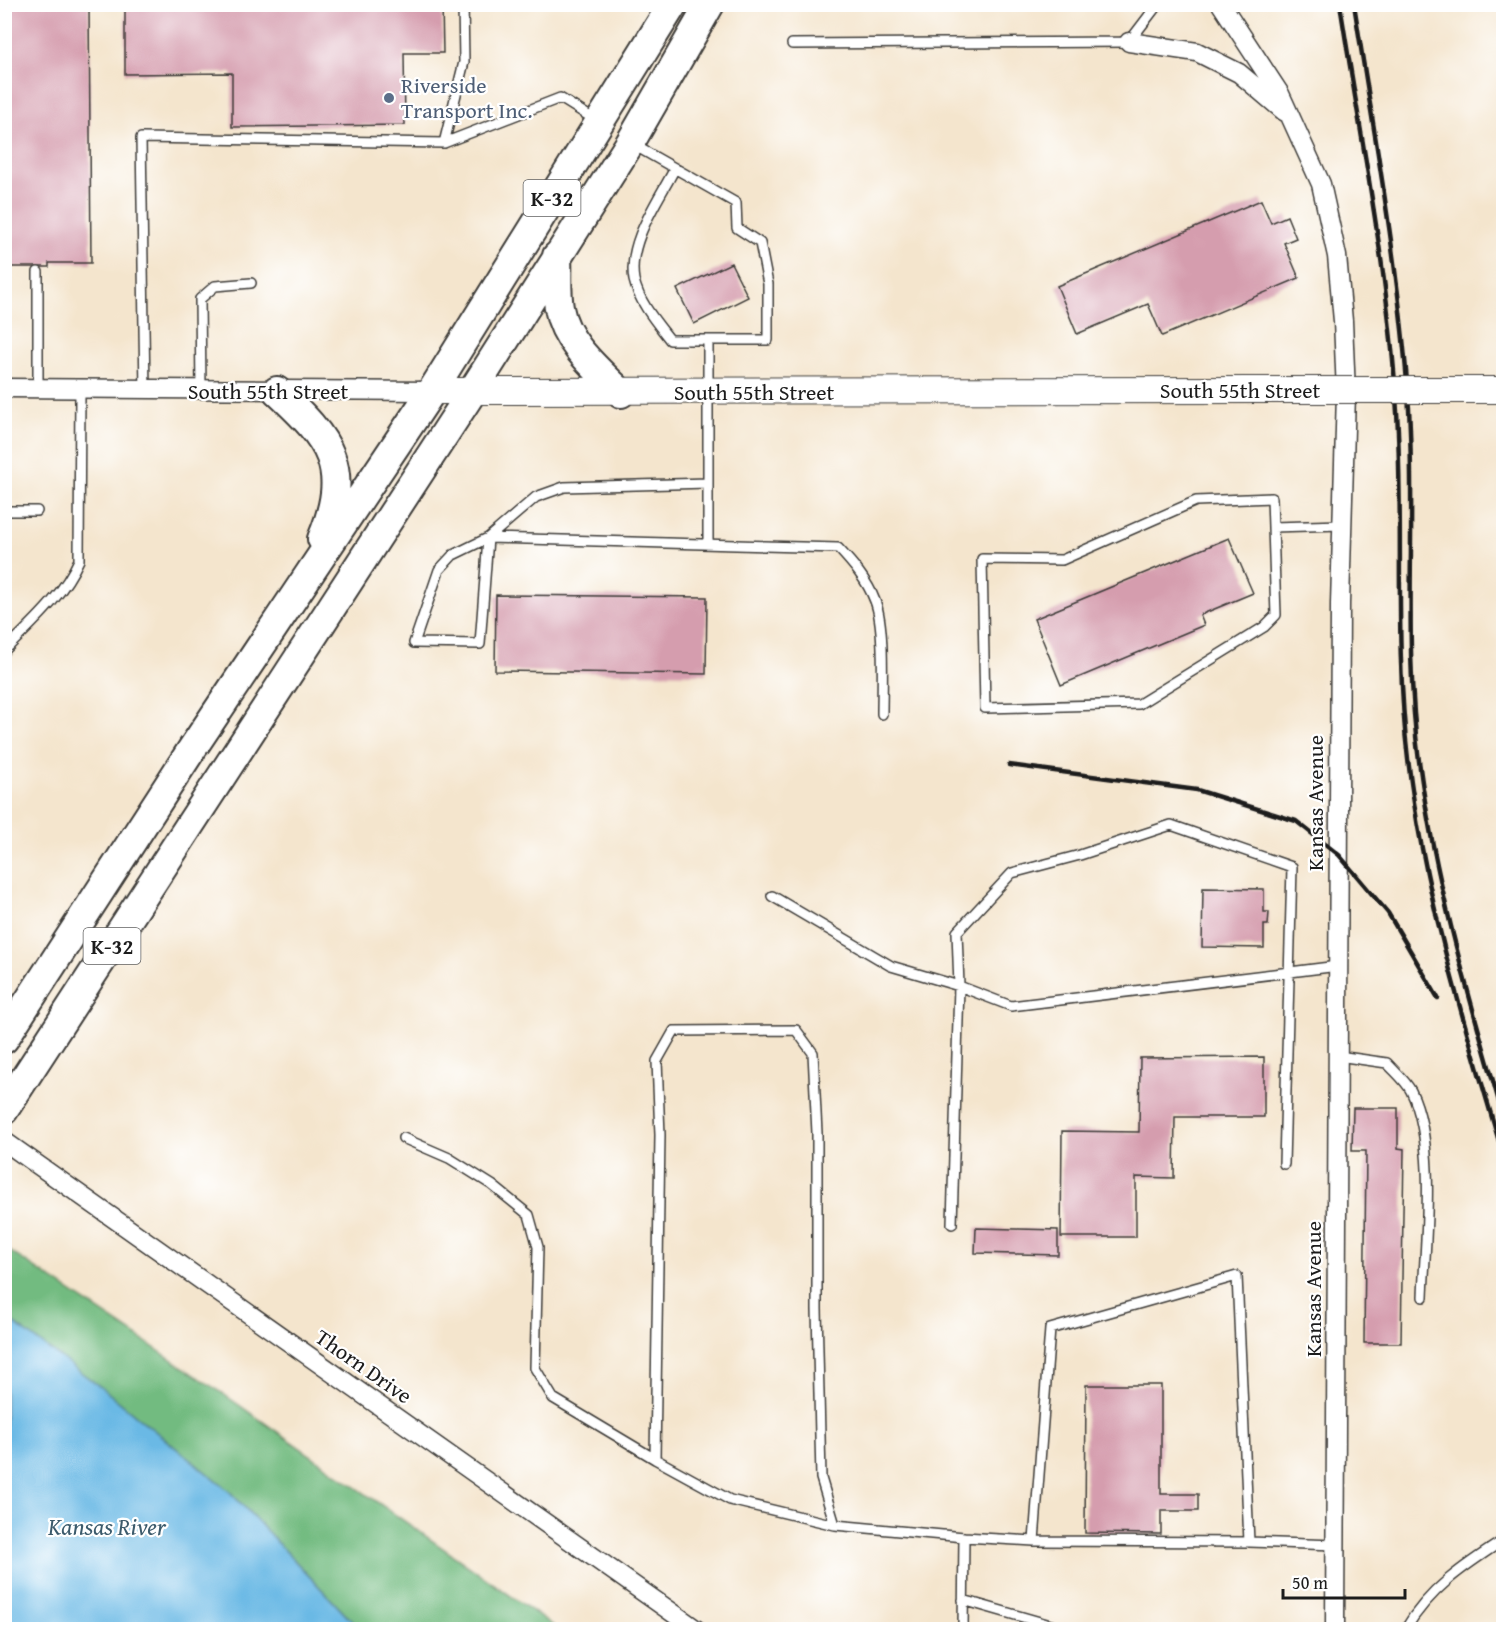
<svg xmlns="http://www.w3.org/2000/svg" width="1508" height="1634" font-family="'Gentium Book Plus',serif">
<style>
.forest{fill:#72bb80;stroke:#476c4e;stroke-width:1.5}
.water{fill:#6bb9e5;stroke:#446a80;stroke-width:1.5}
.building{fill:#d59dae}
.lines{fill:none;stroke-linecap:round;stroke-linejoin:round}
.lane-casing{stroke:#3c3a37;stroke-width:12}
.street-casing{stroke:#3c3a37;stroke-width:21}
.secondary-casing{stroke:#3c3a37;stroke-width:28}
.primary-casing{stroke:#3c3a37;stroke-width:32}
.lane{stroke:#fff;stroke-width:9}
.street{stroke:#fff;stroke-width:18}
.secondary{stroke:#fff;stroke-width:26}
.primary{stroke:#fff;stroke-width:28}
.rail{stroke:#1c1c1c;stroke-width:4.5}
.secondary-bridge-casing{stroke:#3c3a37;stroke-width:28;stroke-linecap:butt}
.secondary-bridge{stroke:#fff;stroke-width:26}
.service-dot{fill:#5c6f8a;stroke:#fff;stroke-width:2}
.labels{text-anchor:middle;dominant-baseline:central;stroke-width:4.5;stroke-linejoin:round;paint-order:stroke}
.shield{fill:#fff;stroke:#606060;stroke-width:1.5}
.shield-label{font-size:21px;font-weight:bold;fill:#1c1c1c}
.service-label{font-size:22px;fill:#4e5e75;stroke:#fff;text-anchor:start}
.street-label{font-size:22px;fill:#1c1c1c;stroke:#fff}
.water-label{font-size:24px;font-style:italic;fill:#3c5b6c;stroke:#fff}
</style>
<rect width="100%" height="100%" fill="#fff"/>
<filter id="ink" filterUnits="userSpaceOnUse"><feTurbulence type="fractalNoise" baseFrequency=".0167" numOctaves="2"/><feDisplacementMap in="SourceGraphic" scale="12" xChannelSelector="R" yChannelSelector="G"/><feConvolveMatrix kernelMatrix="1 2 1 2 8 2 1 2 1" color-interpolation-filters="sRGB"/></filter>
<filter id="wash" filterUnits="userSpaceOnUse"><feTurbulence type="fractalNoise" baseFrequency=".008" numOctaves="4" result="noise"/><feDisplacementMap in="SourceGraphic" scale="24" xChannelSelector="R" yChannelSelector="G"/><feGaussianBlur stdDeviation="1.35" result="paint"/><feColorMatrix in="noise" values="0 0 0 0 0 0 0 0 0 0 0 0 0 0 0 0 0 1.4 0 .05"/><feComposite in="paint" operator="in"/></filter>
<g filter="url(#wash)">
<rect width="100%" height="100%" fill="#f4e5cd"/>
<!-- forest -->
<path class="forest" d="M5,1248L222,1393L558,1629H359L230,1492L102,1388L5,1317Z"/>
<!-- water -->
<path class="water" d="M5,1317L102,1388L230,1492L359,1629H5Z"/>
<g id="blocks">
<!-- building -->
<path class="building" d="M4,4H89L91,263H49V267H4Z
M125,4H442L443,53H404L405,125L232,127V73L125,74Z
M1261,200L1271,223L1287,216L1296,238L1284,243L1299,278L1162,336L1148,304L1077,334L1057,286Z
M731,263L748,297L694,324L677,289Z
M1229,538L1253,593L1200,615L1204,625L1061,685L1034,619Z
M496,595L707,597L706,674L495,671Z
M1203,888L1264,889V912H1269L1268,925H1264V948L1202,947Z
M1264,1057V1117H1175L1174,1178L1136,1177V1237H1061L1062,1131L1139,1132L1140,1058Z
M1353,1108H1398V1148L1404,1149L1401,1343H1364L1366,1151H1352Z
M976,1228L1058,1230V1255L975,1253Z
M1086,1385H1161V1494H1198V1511H1161V1534L1085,1533Z"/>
</g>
</g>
<g filter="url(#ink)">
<use href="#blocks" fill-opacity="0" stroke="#3c3a37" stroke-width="1.5"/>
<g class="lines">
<!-- lane casing -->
<g class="lane-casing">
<path id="lane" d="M792,44L1129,42L1158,4
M444,143L464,62L463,4
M632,144L736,203L737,228L760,243L768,284V340H670C656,322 639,302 634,280C627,242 659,200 675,168
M38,389V272
M145,391L141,138L444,143L560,98L597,121
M201,391L200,299L215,286L251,283
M708,483L564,487L536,497L488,538L453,555L439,570L414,643L480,644L488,538L838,548C853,564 867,580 875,601C885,626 882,686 882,714
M1272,498L1276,615L1264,627L1139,704L985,708L982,559L1062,560L1196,501Z
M4,511H37
M1273,527L1342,525
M708,544V340
M4,651C32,623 63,596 79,560L80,390
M772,896L891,966L959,986L952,1224
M1338,1056L1387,1063C1395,1072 1406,1081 1411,1091C1437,1144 1425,1239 1423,1297
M403,1138L449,1158L492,1185L529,1215L538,1247L535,1368L553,1398L655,1459
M1284,1164L1292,867L1171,825L1080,855L1012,873L957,932L959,986L1011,1006L1290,972L1338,966
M835,1525L821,1478L817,1309V1133L813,1053L796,1030L674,1031L657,1061L660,1135L655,1459L730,1500L835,1525L964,1537
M1249,1542L1034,1541L1050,1329L1237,1276L1249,1542L1336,1545
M963,1600L1068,1630
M963,1630L964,1537L1034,1541
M1405,1630C1429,1589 1465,1565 1504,1540"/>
</g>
<!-- street casing -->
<g class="street-casing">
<path id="street" d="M1221,4L1280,94L1321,184L1337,256L1343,321L1346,393L1340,604L1335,1630
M1129,42L1197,52L1239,73L1285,112
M4,388L432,391
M4,1141L697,1630"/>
</g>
<!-- secondary casing -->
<g class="secondary-casing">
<path id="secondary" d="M432,391L1284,390"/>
</g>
<!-- primary casing -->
<g class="primary-casing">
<path id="primary" d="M557,256C558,273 556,291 559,308C565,343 597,369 621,393
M277,391C330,440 352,467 322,539
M4,1039L192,749L432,391L673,4
M4,1110L472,392L630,143L710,4"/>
</g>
<!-- lane -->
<use href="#lane" class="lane"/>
<!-- street -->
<use href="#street" class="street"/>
<!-- secondary -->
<use href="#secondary" class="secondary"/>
<!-- primary -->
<use href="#primary" class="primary"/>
<!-- rail -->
<path class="rail" d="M1340,4C1361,140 1389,275 1397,412C1404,528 1394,643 1408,759C1424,895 1465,1027 1504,1158
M1354,4C1375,139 1400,273 1409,409C1416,526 1403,644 1419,761C1435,883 1470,1001 1504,1119
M1504,487L1500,588L1504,669
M1009,765L1197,790L1296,821L1339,855L1388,913L1438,998"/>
<!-- secondary-bridge casing -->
<g class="secondary-bridge-casing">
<path id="secondary-bridge" d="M1284,390H1504"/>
</g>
<!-- secondary-bridge -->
<use href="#secondary-bridge" class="secondary-bridge"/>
</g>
</g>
<!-- markers -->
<circle class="service-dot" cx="389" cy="98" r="6"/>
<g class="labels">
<!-- shield labels -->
<g class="shield">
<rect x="523.5" y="180" width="57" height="36" rx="4.5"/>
<rect x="83.5" y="928" width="57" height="36" rx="4.5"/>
</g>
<g class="shield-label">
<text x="552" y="198">K-32</text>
<text x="112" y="946">K-32</text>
</g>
<!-- service labels -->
<g class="service-label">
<text x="401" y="85">Riverside<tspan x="401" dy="25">Transport Inc.</tspan></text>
</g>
<!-- street labels -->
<g class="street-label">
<text x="1240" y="390">South 55th Street</text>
<text x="268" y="391">South 55th Street</text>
<text x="754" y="392">South 55th Street</text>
<text transform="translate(1315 803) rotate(-90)">Kansas Avenue</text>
<text transform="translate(1313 1289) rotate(-90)">Kansas Avenue</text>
<text transform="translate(364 1366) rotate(35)">Thorn Drive</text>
</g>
<!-- water labels -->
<g class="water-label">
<text x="107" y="1526">Kansas River</text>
</g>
</g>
<!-- margin -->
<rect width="1508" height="1634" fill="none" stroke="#fff" stroke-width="24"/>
<!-- scale -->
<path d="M1283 1589v9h122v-9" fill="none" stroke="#1c1c1c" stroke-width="3"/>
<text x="1292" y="1589" font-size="18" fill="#1c1c1c" stroke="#ffffff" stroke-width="4.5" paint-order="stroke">50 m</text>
</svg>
